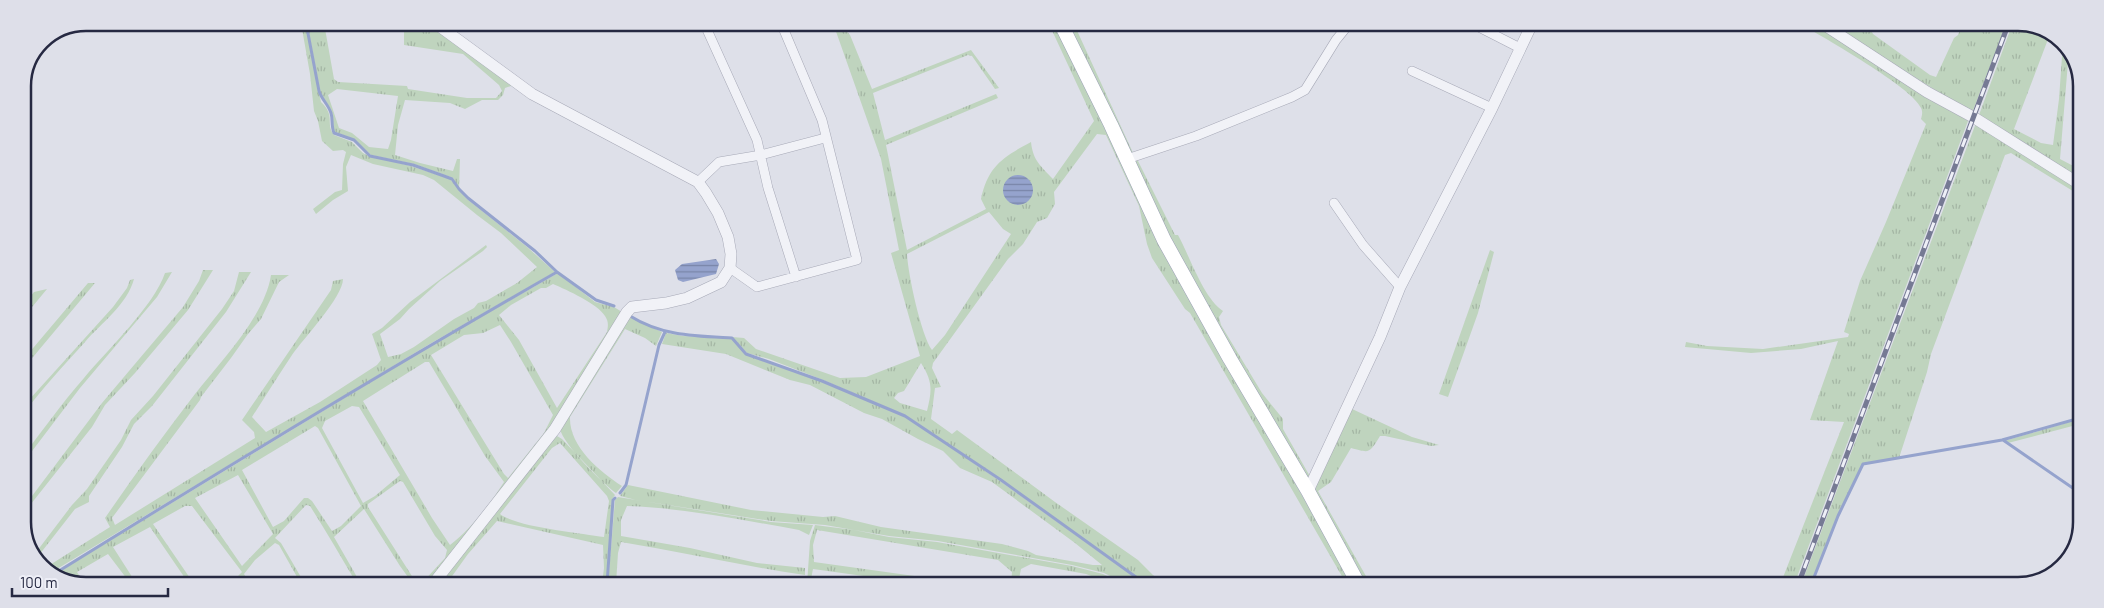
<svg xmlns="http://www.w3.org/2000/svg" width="2104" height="608" font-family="Barlow,sans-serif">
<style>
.grass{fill:url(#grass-tufts);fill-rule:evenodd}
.water{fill:url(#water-rules)}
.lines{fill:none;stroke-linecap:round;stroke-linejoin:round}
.stream{stroke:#95a3cd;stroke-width:3}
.minor-casing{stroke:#a7a9b7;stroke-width:10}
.tertiary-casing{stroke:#a7a9b7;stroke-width:12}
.primary-casing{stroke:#9ca0b6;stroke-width:15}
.minor{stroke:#f1f2f7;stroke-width:9}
.tertiary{stroke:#f1f2f7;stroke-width:11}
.primary{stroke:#fff;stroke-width:14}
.rail-casing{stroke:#767a94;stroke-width:5}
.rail{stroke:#eeeff7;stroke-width:3;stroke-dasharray:9;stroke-linecap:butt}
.rim{fill:none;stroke:#262942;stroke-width:2.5}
</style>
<defs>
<pattern id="grass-tufts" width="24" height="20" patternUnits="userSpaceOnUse" patternTransform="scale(1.25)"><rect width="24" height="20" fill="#bfd4be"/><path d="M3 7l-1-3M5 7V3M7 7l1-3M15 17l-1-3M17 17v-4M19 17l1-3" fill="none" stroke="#a4b6a4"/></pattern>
<pattern id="water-rules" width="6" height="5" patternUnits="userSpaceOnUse" patternTransform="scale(1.25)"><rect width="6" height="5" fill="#95a3cd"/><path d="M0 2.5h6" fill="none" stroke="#7985a8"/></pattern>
</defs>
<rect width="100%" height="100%" fill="#dee0e9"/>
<!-- grass -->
<path class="grass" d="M301,23H305L321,102C336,116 325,123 334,135L352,142L363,153L369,156L411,166L450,179L467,199L526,246L555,272L428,345L52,572L45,568L110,527L105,518C134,476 164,434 195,394C221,361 265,316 271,275H289L279,282L261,319L248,334L231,358L201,397L200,400L112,518L115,525L255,438L254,432L242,420L331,290L333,281L343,279C343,297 303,339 292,355C278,376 265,397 252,417L266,432L320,402L377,365L381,360L372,334L382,328L410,302L486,245L487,247L483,251L440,281L409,309L400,319L380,334L388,357L401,354L414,347L454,319L474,308L478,303L486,301L517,283L537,267L501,233L477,215L434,180L423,175L373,164L351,155L346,167L348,191L333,200L316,214L313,209L335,192L342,190L343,164L346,152L343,150L333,151L322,141L318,121L314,111L310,74Z
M307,23H324L334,79L338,82L407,86L408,89L467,98H496L502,91L499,85L463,54L404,45V23H428L514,85L505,88L503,95L498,100H482L465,109L450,103L405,100L398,125L395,155L420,163L453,171L457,159H460L459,189L453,178L445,175L414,164L371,155L354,139L335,132C332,125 334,119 332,112C329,104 323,99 320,91ZM337,89L398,96L391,140L388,149L369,147L352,133L339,128L328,95Z
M833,23H856L844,28L850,35L872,89L971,50L999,88L995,89L972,56L968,55L873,93L885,140L996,94L998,98L886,145L907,250L986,209L981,199C988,166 1003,157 1031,142C1033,161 1041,166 1053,179L1094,121L1049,24H1057L1278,453L1353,585H1347L1190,313L1185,309L1152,258L1147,244L1139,206L1106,135L1097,134L1054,192L1055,204L1047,218L1037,222L1023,244L1008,259L933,363L932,368L941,387L935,388L931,419L952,434L957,430L1055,502L1138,560L1153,575L1167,585H1148L1001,479L905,415L823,380L769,359L747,353L732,337L744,338L756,349L840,378L866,377L920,356L891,253L899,250L881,159ZM989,212L1003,229L1011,234L945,335L932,350C921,335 908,274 907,254ZM921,363C933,382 932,390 927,411L900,403L894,398L898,393L904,391Z
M1066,24H1074L1134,155L1129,156Z
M1801,24H1815L1968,121L1794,585H1780L1844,422L1810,420L1838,341L1801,349L1751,353L1685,347L1686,342L1707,346L1763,349L1848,337L1849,334L1844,332L1860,281L1886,222L1926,124L1921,119C1922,115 1923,112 1921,108C1912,87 1824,38 1801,24Z
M1829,24C1841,24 1868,19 1873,34L1930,75L1936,77L1954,38L1958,35L1962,25H2006L1972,113Z
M2012,25H2034L2050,34L2014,129L2041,143L2053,145L2059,99L2063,42L2066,44L2069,50L2060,159L2081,170V181L1979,115Z
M1976,123L2081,189V196L2011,153L2005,155L1931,354L1927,372L1899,458L1863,464L1838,516L1810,585H1801Z
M1137,159L1175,235H1178C1189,255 1204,299 1223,311L1219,317L1221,325L1262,393L1283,419V429L1312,480L1309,483L1191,279L1132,161Z
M1490,250L1494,252L1478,313L1448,397L1439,394Z
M203,270H213L188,310L135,373L105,405L92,427L23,514V508L26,504L102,403L183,307L199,281Z
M172,272L157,297L80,388L23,463V456C43,430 62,403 84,378C107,350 154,306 165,273Z
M239,272H251L226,312L152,406L134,424L122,447L89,496V502L75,509L36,559L34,555L72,505L87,489L121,440L131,420L153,396L222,309L234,291Z
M558,273L595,302L614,307L622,312L553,429L430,584H421L445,558L447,550L435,536L403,482L400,481L368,504V507L417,584H413L400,566L364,509L334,537L361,584H357C341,557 326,531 310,506L306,505L275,538L281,543L305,584H301L279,545L275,543L255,560L244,574L250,584L244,581L240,584H230L242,572L192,506H185L153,524L194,584H189L150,527L113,547L136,583H130L108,554L77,572L84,583H78L72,576L65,580L55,574L440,340ZM553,284C567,290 598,304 605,316C609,322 608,326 607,332L557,408L519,340L499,315L511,305L541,288H546ZM500,325L511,342L553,415L544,433L508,478L504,474L431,355L464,335L483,333ZM425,362H429L485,456L504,482C490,504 470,530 450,545L432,518L363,401ZM352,406L359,407L400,475L375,496L363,503L322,428L325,421ZM315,426L318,428L361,506L341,526L332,531L312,501L308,498H304L284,521L273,527L242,470ZM238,475L273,534L242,566L195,498Z
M134,279C127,305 102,322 85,342C64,365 42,389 23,414V408L28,401L113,307L127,288L130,280Z
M88,283H95L23,369V360Z
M47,289L23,318V306L34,292Z
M630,317L662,332L656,346L645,338L625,329L570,417C569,446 599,471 622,486L616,493C603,484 563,444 560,429Z
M666,333L683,336L731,338L746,354L822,382L905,416L1000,481L1146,585H1128L1104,573L1072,565L938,541L889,536L825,525L771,521L636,500L620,496L628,485L751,510L823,517L835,516L881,527L1002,544L1028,551L1036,555L1093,565H1102L1075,543L992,482L960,468L943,451L918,439L882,419L864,413L810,385L790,380L726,354L662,344Z
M1350,408L1412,437L1439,445L1431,446L1385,436H1380C1369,454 1370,453 1351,448L1331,482L1318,491L1371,585H1363L1312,488Z
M2080,419V424L2008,443L2004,441Z
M557,436L562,439L615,495L612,499L607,584H602L604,568L603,545L497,521L468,554L450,579L453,583L464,584H436L553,438ZM560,443L607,496L609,501L604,537C580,533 517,527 500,514L552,448Z
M618,497L771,522L813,525L809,535L799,530C742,520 685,508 627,506L621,520V536L690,548L757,563L805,568V575C743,566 682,552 621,542L618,553L616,584H608L615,500Z
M815,525L854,530L889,537L937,542L1072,566L1103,574L1126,585H1114L1086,574L1031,564L1021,569L1018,584H1011L1012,572L998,560L817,530L813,545L814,562L972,584H921L813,569L810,584H807L810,541Z"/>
<!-- water -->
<path class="water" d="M1003 190a15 15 0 1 1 30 0a15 15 0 1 1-30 0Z
M716,259L719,264L716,274L683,282L678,280L675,270L682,264Z"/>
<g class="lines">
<!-- stream -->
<path class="stream" d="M306,23L319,91C322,100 328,104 331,113C333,119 331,126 334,133L354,140L370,156L413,165L444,176L452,179L459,189L468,198L535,251L557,272
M630,316C662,336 695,336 732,338L746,354L822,381L905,416L1001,480L1147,585
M2003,440L2080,493
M620,493L626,485L659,345L665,332
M54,574C220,471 387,369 557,272L596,300L614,306
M607,584L613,500L615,498
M1811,585L1838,516L1863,464L2002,440L2080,418
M1945,585L1947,583L1952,585"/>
<!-- minor casing -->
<g class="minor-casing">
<path id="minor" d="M704,23L757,140L768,188L796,277
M1333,24L1343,31
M1473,24L1520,48
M1412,71L1492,108
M1127,159L1196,136L1292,97L1305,90L1336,40L1349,24
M698,182L719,162L761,155L825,138
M1334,203L1363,245L1400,287
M730,268L757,287L857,260L822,120L781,23"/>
</g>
<!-- tertiary casing -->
<g class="tertiary-casing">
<path id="tertiary" d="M1823,24L1927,92L1973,117L2081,185
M1308,491L1380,337L1400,287L1492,108L1532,24
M433,584L555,429L627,312L632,307L666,303L687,298L721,282L730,268L731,254L728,237L718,213L706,193L698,182L532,94L435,23"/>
</g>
<!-- primary casing -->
<g class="primary-casing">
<path id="primary" d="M1061,24L1111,125L1164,240L1230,359L1308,491L1359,585"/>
</g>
<!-- minor -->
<use href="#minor" class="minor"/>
<!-- tertiary -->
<use href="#tertiary" class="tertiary"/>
<!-- primary -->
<use href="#primary" class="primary"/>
<!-- rail casing -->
<g class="rail-casing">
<path id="rail" d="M1798,585L2008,25"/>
</g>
<!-- rail -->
<use href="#rail" class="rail"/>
</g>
<!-- crop -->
<path d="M0 0H2104V608H0ZM86 31H2018A55 55 0 0 1 2073 86V522A55 55 0 0 1 2018 577H86A55 55 0 0 1 31 522V86A55 55 0 0 1 86 31Z" fill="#dedfe9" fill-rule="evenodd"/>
<path class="rim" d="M86 31H2018A55 55 0 0 1 2073 86V522A55 55 0 0 1 2018 577H86A55 55 0 0 1 31 522V86A55 55 0 0 1 86 31Z"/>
<!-- scale -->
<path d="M12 588v8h156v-8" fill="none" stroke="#262942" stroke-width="2.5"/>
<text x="20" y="588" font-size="15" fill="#262942" stroke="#eeeff7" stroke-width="4" paint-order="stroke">100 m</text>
</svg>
